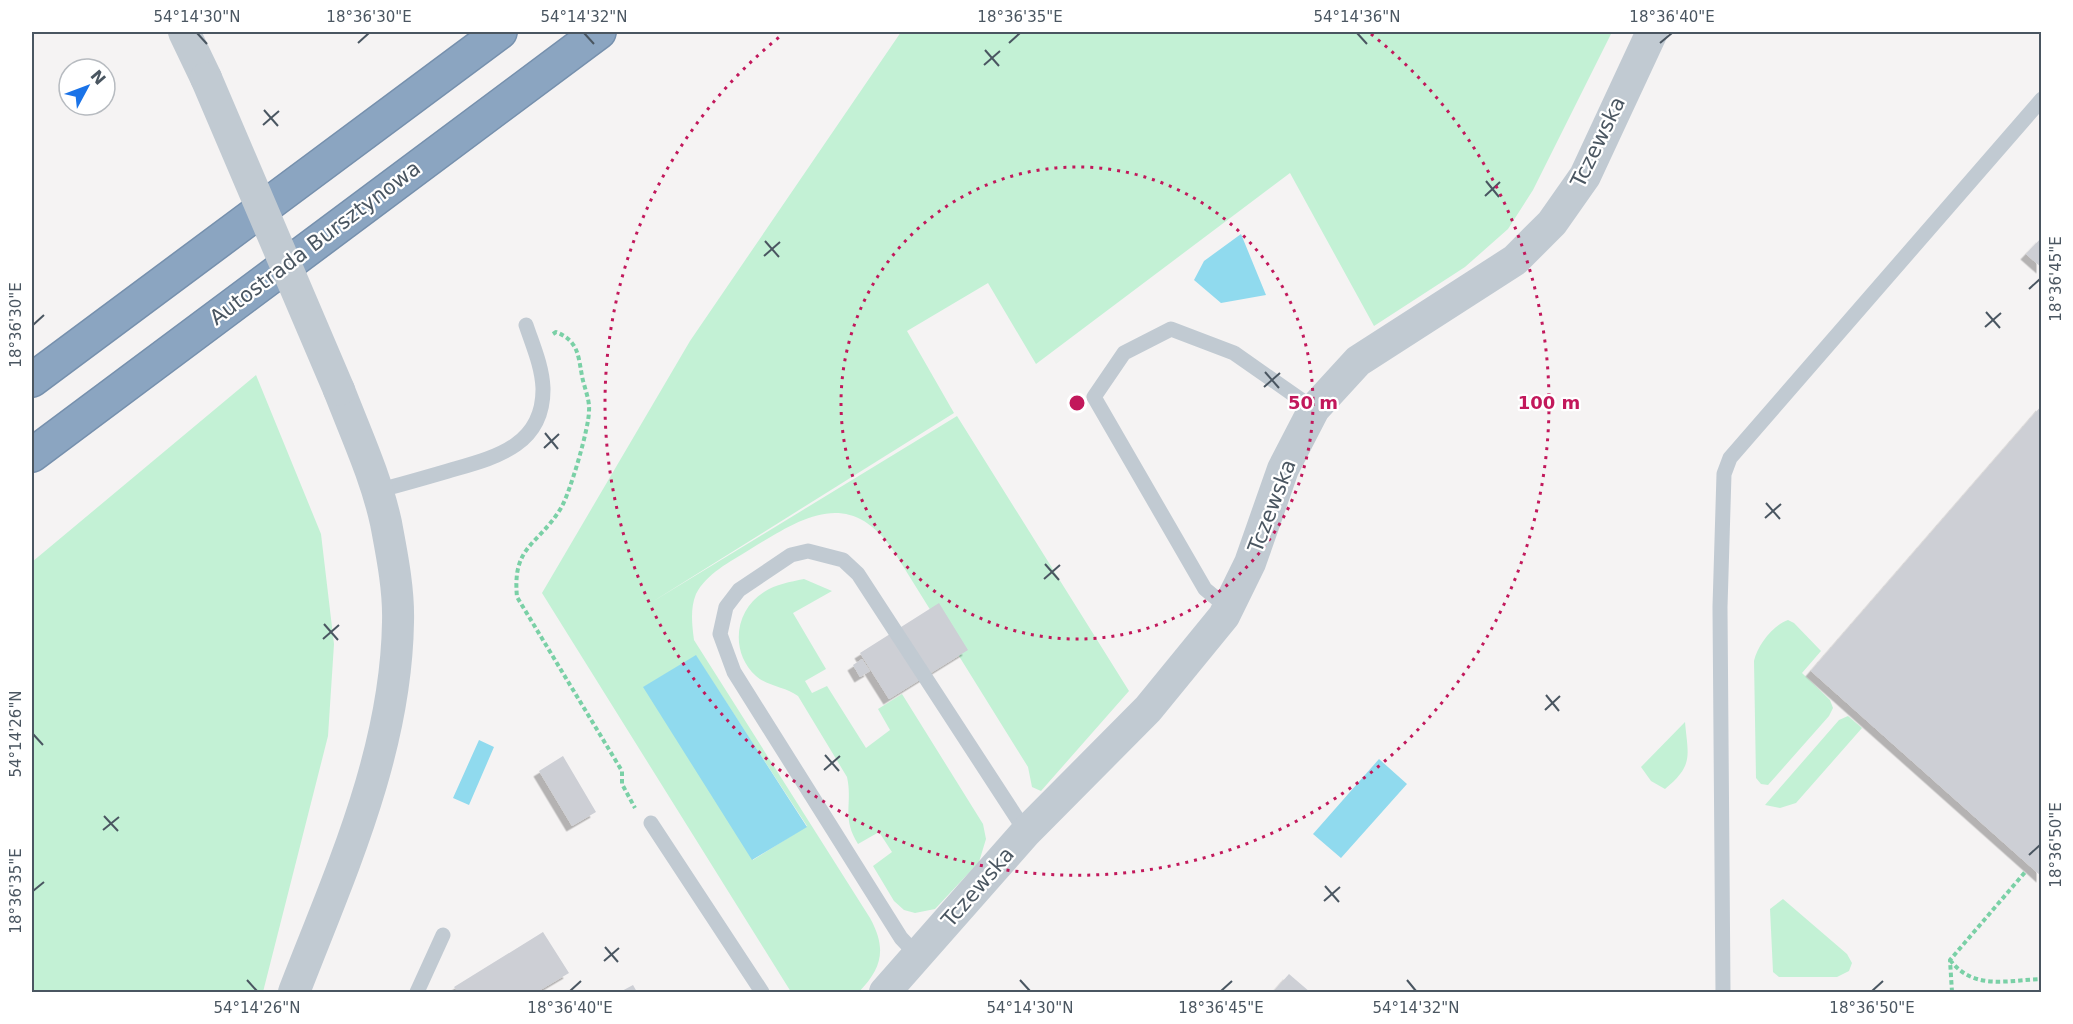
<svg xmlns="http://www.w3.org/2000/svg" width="2073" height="1024" font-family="'DejaVu Sans',sans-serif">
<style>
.green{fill:#c3f1d5;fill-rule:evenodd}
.water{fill:#90daee}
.building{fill:#cdcfd5;filter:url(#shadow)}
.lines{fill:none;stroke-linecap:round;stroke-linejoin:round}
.motorway-casing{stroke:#7690ad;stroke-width:36}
.path{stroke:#7ad0a6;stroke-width:4;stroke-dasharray:4.5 3;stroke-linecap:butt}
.service{stroke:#c1cad2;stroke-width:15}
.minor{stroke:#c1cad2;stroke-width:32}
.motorway{stroke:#8ba5c1;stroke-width:33}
.minor-bridge{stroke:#c1cad2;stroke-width:32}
.ticks{fill:none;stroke:#4a5661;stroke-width:2}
.ring{fill:none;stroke:#c2185b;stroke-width:3;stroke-dasharray:3 6}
.labels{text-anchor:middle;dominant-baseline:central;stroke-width:4.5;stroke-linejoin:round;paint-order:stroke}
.street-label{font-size:21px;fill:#4a5661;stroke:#fff}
.centre{fill:#c2185b;stroke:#fff;stroke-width:3}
.ring-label{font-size:18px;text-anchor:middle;font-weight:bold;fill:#c2185b;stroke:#fff;stroke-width:4.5;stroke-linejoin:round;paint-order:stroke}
.neatline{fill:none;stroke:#4a5661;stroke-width:2}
.ticks-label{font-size:15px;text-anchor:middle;fill:#4a5661}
</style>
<defs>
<filter id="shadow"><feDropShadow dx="-5.5" dy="5.5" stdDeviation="0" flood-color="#0004"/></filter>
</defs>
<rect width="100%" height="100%" fill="#f5f3f3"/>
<!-- green -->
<path class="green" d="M901,32H1612L1533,190L1508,229L1465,267L1374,326L1290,173L1036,364L988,283L907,331L954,413L652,602L957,416L1129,691L1041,791L1032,787L1028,767L893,550C848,485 800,519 749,550C730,562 707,573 696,594C690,608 692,625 694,640L870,918C887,949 882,968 859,992H791L542,593L690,341ZM696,656L807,826L753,860L644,687Z
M256,375L321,534L334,644L328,736L263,992H32V562Z
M804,579L832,591L793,613L826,669L805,681L812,693L827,686L866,748L890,730L878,709L902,694L983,824L986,839L979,862L935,909L915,913L904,910L894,901L873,866L892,852L879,832L858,844C841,817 853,804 847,777L798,696C786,687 767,686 756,676C730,652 734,611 764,592C776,584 790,582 804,579Z
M1788,620L1794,623L1821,651L1802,673L1830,700L1833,708L1829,716L1768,785L1761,784L1756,778L1754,661C1757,646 1773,625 1788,620Z
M1848,716L1862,728L1796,803L1780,808L1765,805L1839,720Z
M1685,722C1688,756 1694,765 1665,789L1651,781L1641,767Z
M1783,899L1847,954L1852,963L1849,971L1837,977H1779L1773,972L1770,909Z"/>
<!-- water -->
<path class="water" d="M1241,234L1266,295L1221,303L1194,280L1204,261Z
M696,655L807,827L752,860L643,687Z
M479,740L494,747L469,805L453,798Z
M1379,759L1407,784L1341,858L1313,834Z"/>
<!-- building -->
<path class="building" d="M2042,237V268L2026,254Z
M2042,405V877L1811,671Z
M939,603L968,650L889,699L860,653Z
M862,659L870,671L860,677L853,665Z
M563,756L596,812L572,826L539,771Z
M543,932L569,973L537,992H458L454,987Z
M1289,974L1310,992H1273Z
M633,985L637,992H620Z"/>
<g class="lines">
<!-- motorway casing -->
<g class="motorway-casing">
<path id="motorway" d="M32,380L500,32
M32,455L599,32"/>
</g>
<!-- path -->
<path class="path" d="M553,334L556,332C578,341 578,354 582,376C584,387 590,400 589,411C589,428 570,493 561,508C538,546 512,545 517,597L622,771V784L635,808
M1950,960C1974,991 2007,980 2042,979
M1952,992L1950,960L2026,871"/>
<!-- service -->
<path class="service" d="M376,491C400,485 424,478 448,471C493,458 544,447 543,388C542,366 533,346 526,325
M1228,608L1205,589L1094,397L1124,353L1171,329L1234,353L1314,409
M651,823L762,992
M918,956L901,938L734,672L720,634L726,607L739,590L791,555L808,551L843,560L858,574L1026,832
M417,992L443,935
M1723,992L1720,607L1724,474L1730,458L2042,99"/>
<!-- minor -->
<path class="minor" d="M184,32L206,78
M294,992C340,873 396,753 398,622C399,590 392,555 386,523C376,477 356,434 339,390
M885,992L1026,832L1148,709L1224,616L1250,563L1283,469L1314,409L1358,361L1515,260L1552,223L1585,176L1652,32"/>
<!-- motorway -->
<use href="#motorway" class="motorway"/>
<!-- minor-bridge -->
<path class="minor-bridge" d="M206,78L339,390"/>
</g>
<!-- ticks -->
<path class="ticks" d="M197,33L207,44M584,33L594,44M1357,33L1367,44M358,43L369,33M1009,43L1020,33M1660,43L1672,33M985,50L999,66M984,65L1000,51M264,110L278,126M263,125L279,111M1486,181L1499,197M1485,196L1500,182M765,241L779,257M764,256L780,242M2029,289L2040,279M1986,312L2000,328M33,325L44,315M1985,327L2001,313M1265,372L1279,388M1264,387L1280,373M545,433L558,449M544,448L559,434M1766,503L1780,519M1765,518L1781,504M1045,564L1059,580M1044,579L1060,565M324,624L338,640M323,639L339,625M1546,695L1559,711M1545,710L1560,696M33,734L43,745M825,755L839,771M824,770L840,756M104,816L118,831M103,830L119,817M2029,855L2040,845M1325,886L1339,902M33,891L44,882M1324,901L1340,887M605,947L618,962M604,961L619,948M247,980L257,991M1020,980L1030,991M1407,980L1416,991M570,991L581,981M1221,991L1232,981M1872,991L1883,981"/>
<!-- distance rings -->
<g class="ring">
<circle cx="1077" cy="403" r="236"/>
<path d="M1371 34A472 472 0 1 1 783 34"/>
</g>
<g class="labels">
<!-- street labels -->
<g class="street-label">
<text transform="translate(1598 142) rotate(-64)">Tczewska</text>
<text transform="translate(315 243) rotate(-37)">Autostrada Bursztynowa</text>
<text transform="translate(1272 506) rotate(-69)">Tczewska</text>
<text transform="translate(978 887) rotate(-49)">Tczewska</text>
</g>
</g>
<circle cx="1077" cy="403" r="9" class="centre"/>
<g class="ring-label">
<text x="1313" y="409">50 m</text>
<text x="1549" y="409">100 m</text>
</g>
<!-- border -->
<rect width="2073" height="1024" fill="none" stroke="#ffffff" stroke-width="66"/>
<!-- north arrow -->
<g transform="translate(87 87) rotate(49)"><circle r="28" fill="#ffffff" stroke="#b7bbc0" stroke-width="1.5"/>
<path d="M0-4.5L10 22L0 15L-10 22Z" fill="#1a73e8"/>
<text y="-9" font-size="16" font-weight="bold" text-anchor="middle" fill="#4a5661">N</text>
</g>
<rect x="33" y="33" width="2007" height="958" class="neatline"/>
<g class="ticks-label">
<text x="197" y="22">54°14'30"N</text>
<text x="369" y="22">18°36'30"E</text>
<text x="584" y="22">54°14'32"N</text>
<text x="1020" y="22">18°36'35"E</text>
<text x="1357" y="22">54°14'36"N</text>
<text x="1672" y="22">18°36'40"E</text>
<text transform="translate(2056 279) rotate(-90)" y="5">18°36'45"E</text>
<text transform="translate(16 325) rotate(-90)" y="5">18°36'30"E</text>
<text transform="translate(16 734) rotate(-90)" y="5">54°14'26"N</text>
<text transform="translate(2056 845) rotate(-90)" y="5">18°36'50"E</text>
<text transform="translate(16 891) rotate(-90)" y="5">18°36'35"E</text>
<text x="257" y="1013">54°14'26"N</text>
<text x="570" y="1013">18°36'40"E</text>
<text x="1030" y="1013">54°14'30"N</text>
<text x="1221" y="1013">18°36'45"E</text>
<text x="1416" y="1013">54°14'32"N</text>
<text x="1872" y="1013">18°36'50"E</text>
</g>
</svg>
